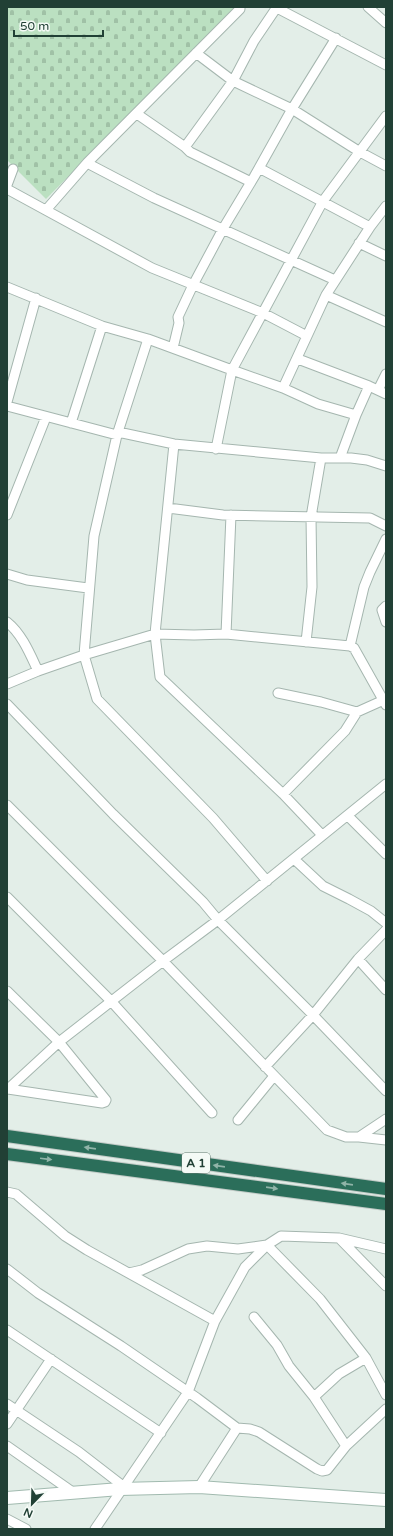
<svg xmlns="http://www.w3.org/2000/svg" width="393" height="1536" font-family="'Varela Round',sans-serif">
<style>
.cemetery{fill:url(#cemetery-stones)}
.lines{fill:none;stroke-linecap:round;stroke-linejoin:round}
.street-casing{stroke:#a5b6af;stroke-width:11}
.secondary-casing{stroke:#a1baaf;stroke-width:14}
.highway-casing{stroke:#c1cac6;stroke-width:14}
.street{stroke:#fff;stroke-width:9}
.secondary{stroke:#fff;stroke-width:12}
.highway{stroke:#2b6e5a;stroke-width:12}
.oneway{fill:#90b4a8}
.labels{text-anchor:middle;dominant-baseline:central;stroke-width:3;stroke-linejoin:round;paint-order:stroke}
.shield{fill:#f4faf6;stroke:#60786f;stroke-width:1}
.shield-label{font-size:12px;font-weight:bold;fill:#214035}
</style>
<defs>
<pattern id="cemetery-stones" width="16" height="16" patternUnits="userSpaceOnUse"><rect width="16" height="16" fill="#bbe0c1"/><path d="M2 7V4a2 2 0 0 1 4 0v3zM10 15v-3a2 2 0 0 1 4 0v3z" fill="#a0c1a6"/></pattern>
</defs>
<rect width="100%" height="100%" fill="#e3eee8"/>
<!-- cemetery -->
<path class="cemetery" d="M7,7H232L234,9L46,199L7,160Z"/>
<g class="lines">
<!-- street casing -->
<g class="street-casing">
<path id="street" d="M275,7L386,65
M368,7L386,23
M196,53L233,81L292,109L360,152L386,166
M137,114L185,147L190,152L251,182
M185,147L233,81L254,41L277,7
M87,163L154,198L335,280
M259,168L370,227
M7,185L13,169
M7,189L152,268L263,313L307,336
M46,210L87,163L240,9V7
M359,243L386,256
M7,287L102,326L148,339L232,370L283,388L318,404L356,415
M326,295L386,322
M148,339L117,435L94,536L84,655L97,699L213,818L267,881
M173,348L179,323L178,317L193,285L224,227L254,177L292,109L336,38
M298,359L369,386L386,394
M283,388L326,295L370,227L386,206
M378,390L386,374
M7,402L36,298
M7,406L117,435
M71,423L102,326
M118,432L174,444L321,458H351L367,460L386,466
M174,444L155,634L160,677L283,794L322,835
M216,449L232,370L323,201L386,116
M340,458L356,415L369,386
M168,508L223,515L370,518L386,526
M7,515L46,417
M7,574L27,580L88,588
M386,606L382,610L386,622
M7,622C22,634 30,654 38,671
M226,634L231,515
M306,642L312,587L311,517L321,458
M350,646L364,587L370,572L386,539
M7,684L38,671L84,655L155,634L194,635L226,634L350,646L354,648L386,705
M278,693L321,702L357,712
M7,704L113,814L203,902L218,920L313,1015L386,1091
M283,794L345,731L357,712L386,699
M7,805L163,961L327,1130L346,1137H359L386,1119
M348,816L386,854
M294,859L323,886L349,899L371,911L386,923
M7,897L111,1001L212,1113
M358,959L386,990
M7,991L59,1042L106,1100L105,1102L102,1103L8,1089
M265,1067L313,1015L358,959L386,930
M7,1088L8,1089L59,1042L163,961L218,920L386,784
M238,1120L274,1076
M359,1137L386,1140
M7,1192L16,1194L65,1236L87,1250L215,1321
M339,1238L386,1286
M267,1245L320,1299L366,1358L386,1395
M7,1269L38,1293L121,1346L197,1398L237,1428L250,1429L259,1432L317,1469L322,1471L327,1470L346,1446L386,1409
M129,1273L142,1270L188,1249L207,1246L238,1249L267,1245
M254,1317L277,1345L289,1366L314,1397L346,1446
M7,1330L161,1433
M314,1397L339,1374L366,1358
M7,1404L79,1452L123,1486
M7,1424L51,1359
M7,1446L74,1493
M199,1487L237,1428
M7,1519L26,1529
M95,1529L188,1392L215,1321L245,1267L267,1245L281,1236L339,1238L386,1249"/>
</g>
<!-- secondary casing -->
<g class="secondary-casing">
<path id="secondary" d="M7,1498L120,1489L199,1487L386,1500"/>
</g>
<!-- highway casing -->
<g class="highway-casing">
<path id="highway" d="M7,1136L386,1189
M7,1154L386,1204"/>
</g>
<!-- street -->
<use href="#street" class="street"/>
<!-- secondary -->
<use href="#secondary" class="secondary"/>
<!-- highway -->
<use href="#highway" class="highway"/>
</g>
<!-- one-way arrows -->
<defs><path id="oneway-solid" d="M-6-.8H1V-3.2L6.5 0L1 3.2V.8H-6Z"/></defs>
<g class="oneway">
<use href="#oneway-solid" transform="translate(90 1148) rotate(-172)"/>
<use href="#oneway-solid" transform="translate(46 1159) rotate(7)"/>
<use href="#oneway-solid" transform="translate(219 1166) rotate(-172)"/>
<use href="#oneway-solid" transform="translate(347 1184) rotate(-172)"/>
<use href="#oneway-solid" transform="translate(272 1188) rotate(8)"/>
</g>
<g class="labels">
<!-- shield labels -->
<rect class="shield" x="182" y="1153" width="28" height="20" rx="3"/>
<g class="shield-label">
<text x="196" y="1163">A 1</text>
</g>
</g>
<!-- border -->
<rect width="393" height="1536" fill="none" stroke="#214035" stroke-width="16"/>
<!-- north arrow -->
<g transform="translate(32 1504) rotate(203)" stroke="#f4faf6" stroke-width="3" paint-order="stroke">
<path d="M0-3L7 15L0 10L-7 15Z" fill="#214035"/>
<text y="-6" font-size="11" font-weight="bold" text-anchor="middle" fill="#214035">N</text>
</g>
<!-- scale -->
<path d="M14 30v6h89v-6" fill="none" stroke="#214035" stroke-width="2"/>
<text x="20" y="30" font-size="12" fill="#214035" stroke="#f4faf6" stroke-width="3" paint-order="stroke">50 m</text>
</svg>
